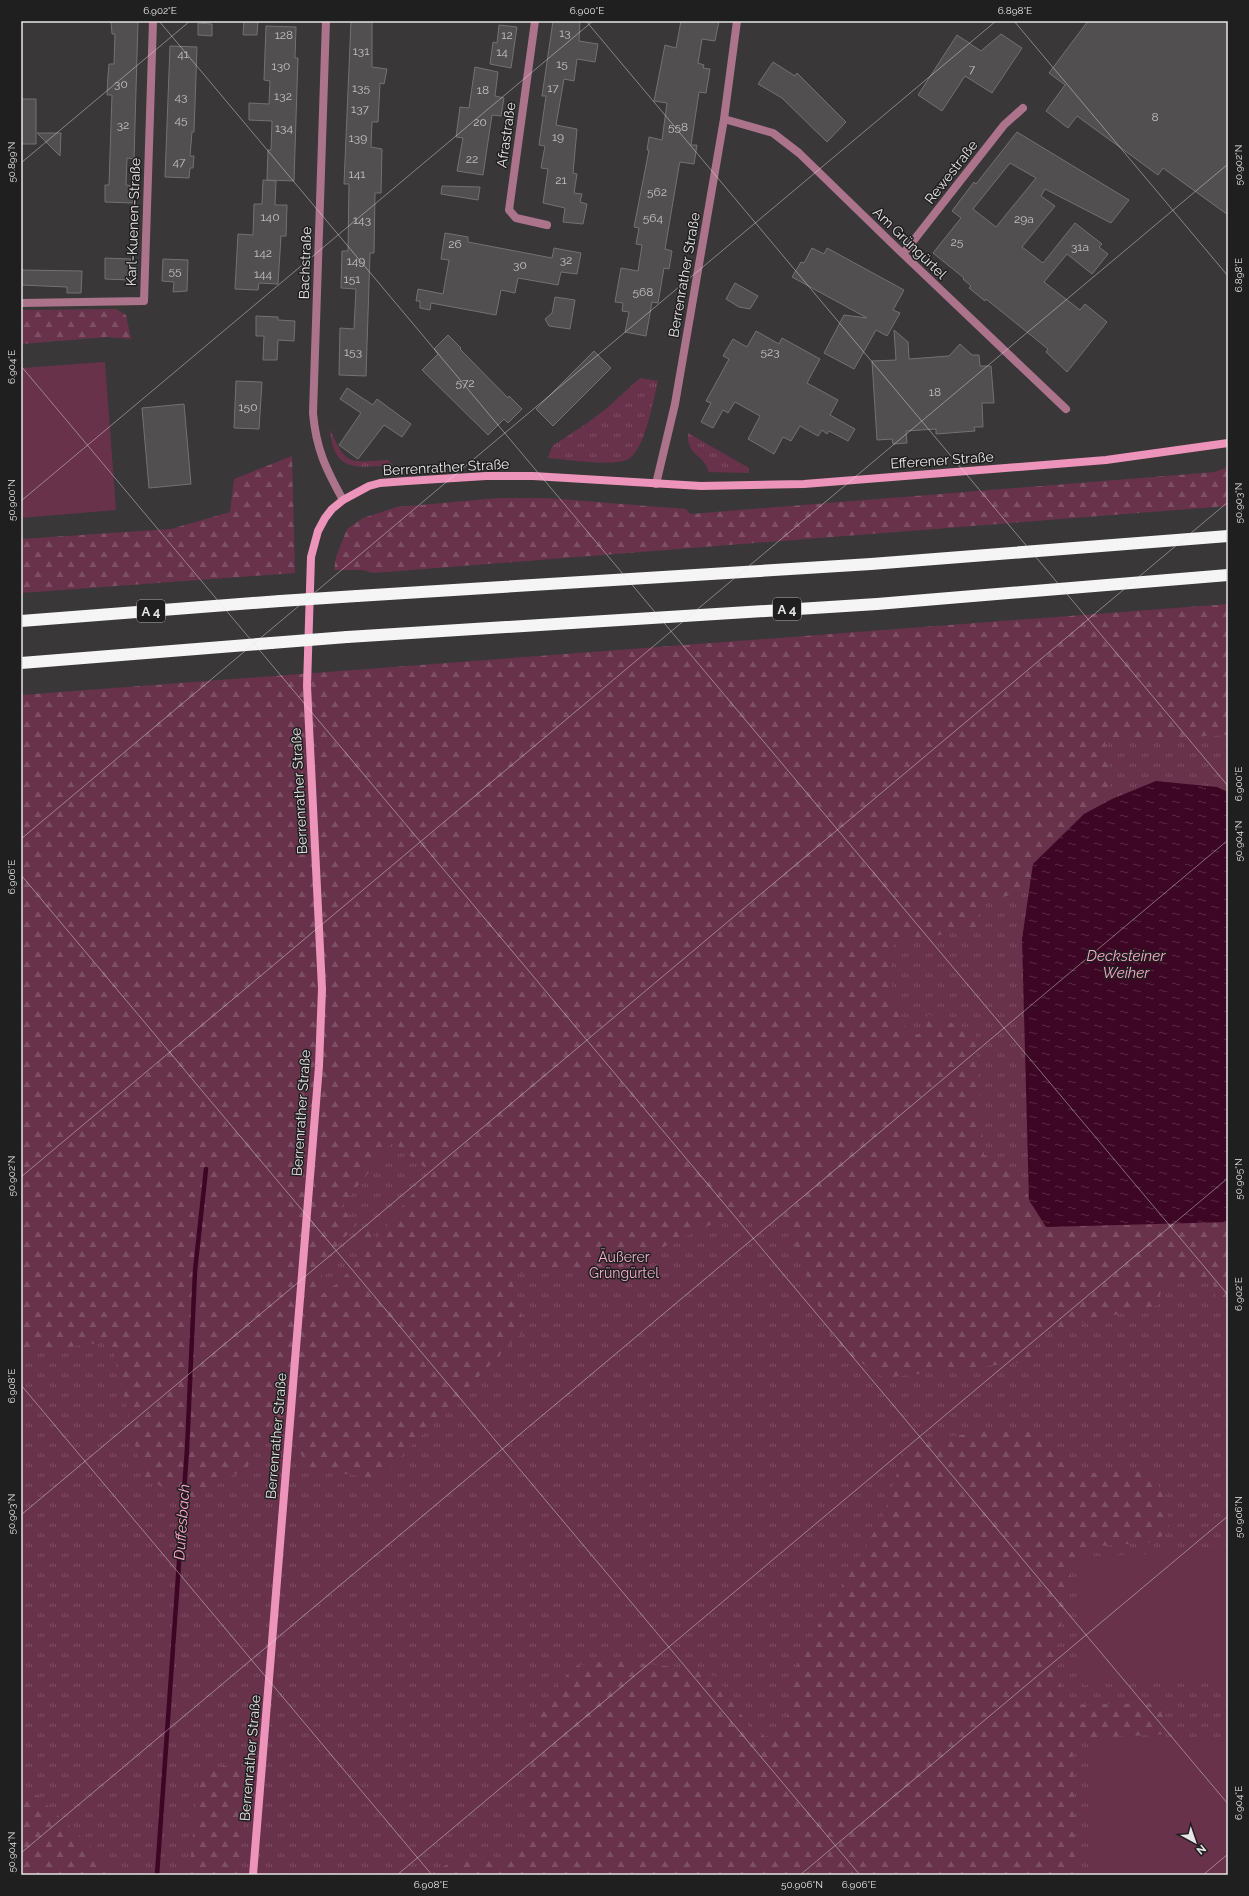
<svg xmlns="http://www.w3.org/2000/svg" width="1249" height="1896" font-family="Raleway,sans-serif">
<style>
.grass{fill:url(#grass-tufts)}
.forest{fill:url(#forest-firs);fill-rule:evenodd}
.pitch{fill:#68324b}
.water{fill:url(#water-ripples)}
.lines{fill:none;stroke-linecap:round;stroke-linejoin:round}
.stream{stroke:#3d0624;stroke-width:4.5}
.building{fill:#524f50;stroke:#747172;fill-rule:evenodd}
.street{stroke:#ac748b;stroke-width:8}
.secondary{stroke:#ed94ba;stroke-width:8}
.highway{stroke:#f5f5f5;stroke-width:12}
.highway-bridge{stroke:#f5f5f5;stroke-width:12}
.ticks{fill:none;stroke:#e7e5e5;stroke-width:1;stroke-opacity:0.45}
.labels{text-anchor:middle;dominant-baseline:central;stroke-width:3;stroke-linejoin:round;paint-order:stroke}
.number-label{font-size:12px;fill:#c2c0c0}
.shield{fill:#201f1f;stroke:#abaaaa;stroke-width:1}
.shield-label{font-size:13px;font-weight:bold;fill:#e7e5e5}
.street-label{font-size:14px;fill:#e7e5e5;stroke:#201f1f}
.park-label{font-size:14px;fill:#f2b0cb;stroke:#201f1f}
.water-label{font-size:15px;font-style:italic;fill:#fea7cc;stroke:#201f1f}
.neatline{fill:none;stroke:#e7e5e5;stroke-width:1.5}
.ticks-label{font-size:10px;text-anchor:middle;fill:#e7e5e5}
</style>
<defs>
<pattern id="grass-tufts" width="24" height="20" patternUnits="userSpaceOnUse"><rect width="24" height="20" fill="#68324b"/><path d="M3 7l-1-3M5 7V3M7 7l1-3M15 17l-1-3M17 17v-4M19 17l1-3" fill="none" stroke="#7e5065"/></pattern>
<pattern id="forest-firs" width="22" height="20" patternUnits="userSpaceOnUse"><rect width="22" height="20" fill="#68324b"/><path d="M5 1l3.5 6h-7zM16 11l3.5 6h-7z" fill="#7e5065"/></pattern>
<pattern id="water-ripples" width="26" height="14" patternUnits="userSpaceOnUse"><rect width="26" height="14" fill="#3d0624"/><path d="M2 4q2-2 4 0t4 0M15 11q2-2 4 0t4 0" fill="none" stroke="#592a44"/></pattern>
</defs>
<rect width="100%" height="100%" fill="#3a3738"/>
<!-- grass -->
<path class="grass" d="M640,378L658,381C653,400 646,446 630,458C616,468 565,459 548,458L552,446L586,424L607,408Z
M330,429C346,467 350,462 388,460L393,465C360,467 333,475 330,429Z
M688,433L749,468V473L709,472C703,453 687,457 688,433Z
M1228,609V1875H21V701Z"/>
<!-- forest -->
<path class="forest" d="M116,309L126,315L131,339L107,337L21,344V310Z
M292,456L295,573L21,593V539L171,529L230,512L234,479Z
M1228,467V506L373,573L363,570H334L336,557L347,529L363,518L397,507L499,498H546L686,509L690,514L1215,472Z
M1228,604V757L1226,735L1105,742L1109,762L1112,799L1084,814L1033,864L1029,891L980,902L976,927L893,945L891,968L893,997L908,1035L919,1034L928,1014L975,1032L984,1155C1010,1156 1033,1207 1046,1227L1228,1222V1300H1216L1212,1278L1163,1281L1158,1305L1088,1321L1036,1337L1039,1360L884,1378L835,1345L783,1214L710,1225L618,1269L510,1273L525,1329L379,1479L320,1470L309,1466L275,1415L247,1467L189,1501L177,1496L142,1475L111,1341L21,1354V695ZM393,1142L430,1172L377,1238L368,1230L362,1240L356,1263L339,1282L321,1295L322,1259L330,1254L357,1224L341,1207Z
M1013,1427L1041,1436L1058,1460L1081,1474L1149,1468L1165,1498L1169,1526L1157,1542L1087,1547L1074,1559L1057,1639L1062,1705L1160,1703L1167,1734L1072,1739L1077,1875H429L458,1858L503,1862L524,1845L530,1747L541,1704L576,1666L611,1660L693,1669L717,1677L750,1728L765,1737L785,1726L799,1658L883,1517L903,1455L913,1442Z
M224,1766L247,1771L240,1864L246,1875H189L199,1774Z
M21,1790L34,1793L103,1858L116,1875H21Z"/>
<!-- pitch -->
<path class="pitch" d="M105,362L116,510L21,518V368Z
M1228,1551V1679L1083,1685L1076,1557Z
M1094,1738L1228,1741V1875H1094Z"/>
<!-- water -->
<path class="water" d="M1156,781L1217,787L1228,792V1222L1046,1227L1029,1200L1022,939L1033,864L1084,814L1112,799Z"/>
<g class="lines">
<!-- stream -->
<path class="stream" d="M157,1875L187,1449L195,1271L206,1169"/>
</g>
<!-- building -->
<path class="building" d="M111,21H138L134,159L127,158L126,185L133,186V203L105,202V185H109L112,95H107L108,75L109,64H114L115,34H112Z
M244,21H258L257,35H243Z
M351,21H372V67L387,69L384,84L380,83L378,122H372L371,147L382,149L381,193H375L374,253H370L366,376L339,375L340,328L354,329L356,289L341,288L342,251H348L349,184H344Z
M553,21H580L579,41L598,44L595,62L577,59L574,81L564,79L556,125L577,129L573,173L577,174L574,193L582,194L580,202L587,204L583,224L563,222L565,208L543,203L548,169L541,168L545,146L539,145L546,96H542Z
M681,21H719L715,41L702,39L698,63L704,65L703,68L710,69L706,93L699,92L691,145H697L694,164L680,162L679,166L665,249L672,251L669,269L664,268L658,303L652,302L646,336L625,332L629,312L622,311L623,303L615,302L621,268L638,271L642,245L636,244L639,228L634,227L649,150H647L649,137L662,140L667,103L654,101L665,45L676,48Z
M1088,21H1228V215L1163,168L1158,175L1077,116L1068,128L1046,111L1065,85L1049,73Z
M198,23L212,24V36L198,35Z
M499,25L517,27L511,68L490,64L493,42L497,43Z
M266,26L296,27L295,58H298L297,87L294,181L267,180L268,150H271L272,121L249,120V103L269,104L270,81L264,80Z
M1001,34L1022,48L992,93L965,76L942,111L918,95L957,35L981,51Z
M170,46L197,47L194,132H192L190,156H194L193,168H190L189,178L165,177Z
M773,62L795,76L797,73L846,122L827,142L782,98L758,84Z
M475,67L498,72L495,96L504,98L501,116L492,115L483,175L457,171L463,138L456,137L460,107L469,108Z
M21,99H36V144H21Z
M1017,132L1129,200L1111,223L1045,189L1041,196L1055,206L1022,247L1043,263L1075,223L1102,244L1099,247L1108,254L1092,274L1067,254L1044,282L1080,310L1085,304L1107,322L1067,372L1046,352L1048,349L986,299L985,301L969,288L971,286L963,279L964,278L933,253L961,218L952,211L974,182L976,184ZM1010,163L1036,178L996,227L973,209Z
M37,133H61L60,156Z
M263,180L276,181L275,205H287L286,236H281L278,284L259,283L258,290L235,289L238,234L253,235L254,204H262Z
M442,186L480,187L478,200L441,194Z
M445,233L468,237V242L552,258L554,248L581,253L577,274L561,272L558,285L518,278L515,293L501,290L496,315L431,303L430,310L420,308V301H416L418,289L443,294L449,260L441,259Z
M812,248L824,254L827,248L904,290L893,310L900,313L887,336L876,330L854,369L824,353L844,315L867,318L792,277L801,262L804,263Z
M105,258L131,259L130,280L105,279Z
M163,259L188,260L187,291L173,292L174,282L162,281Z
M21,270L82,271L81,293H67V287L21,285Z
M735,283L758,296L750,309L739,307L726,299Z
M555,297L575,300L570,329L549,326L545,319L552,313Z
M256,316L278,317V320L295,321L294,341L278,340L277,360H263L264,336H256Z
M894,330L908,342L909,359L949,356L960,344L972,355H979L980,366H991L994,403H982L983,427H974L975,431L936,434V429L906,431L907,443L893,444L892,439L877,440L872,361L896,360Z
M756,331L779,344L782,338L820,359L807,383L838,400L830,415L855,429L848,441L829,431L827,434L822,430L818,436L800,426L791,441L783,437L774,454L748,439L760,416L735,402L728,413L723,410L713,428L701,422L711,403L706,401L729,359L723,356L733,339L747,347Z
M448,335L461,348L460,349L508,398L509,396L522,409L508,423L504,419L488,435L422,370L438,354L434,349Z
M594,351L611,368L553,426L536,409Z
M236,381L262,382L259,429L234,428Z
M347,388L373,405L377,399L411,424L402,437L384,425L358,459L339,445L361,413L340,399Z
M184,404L191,484L149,488L142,408Z"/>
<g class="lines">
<!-- street -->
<path class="street" d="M326,21L313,413C316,449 326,469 343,500
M535,21L509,210L516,218L547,225
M724,119L773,133L799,153L903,254L1066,409
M903,254L1004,125L1023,108
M21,303L144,301L153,21
M656,484L675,404L724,119L737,21"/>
<!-- secondary -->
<path class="secondary" d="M253,1875L319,1066L322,989L307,686L311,557L318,531L325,518L332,509L343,500L369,486L380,483L407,481L486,476H533L701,486L804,484L1106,460L1228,443"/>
<!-- highway -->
<path class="highway" d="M357,596L871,564L1228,536
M21,621L280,601
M347,637L877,604L1228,575
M21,663L271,643"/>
<!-- highway-bridge -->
<path class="highway-bridge" d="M280,601L357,596
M271,643L347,637"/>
</g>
<!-- ticks -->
<path class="ticks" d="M159,21L1228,1295M586,21L1228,786M1014,21L1228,276M21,163L190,21M21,366L1228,1804M21,501L593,21M21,839L996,21M21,875L860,1875M21,1177L1228,164M21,1385L432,1875M21,1515L1228,502M21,1853L1228,840M397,1875L1228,1178M800,1875L1228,1516M1203,1875L1228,1854"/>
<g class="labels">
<!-- number labels -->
<g class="number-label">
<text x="565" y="33">13</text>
<text x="284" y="35">128</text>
<text x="507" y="35">12</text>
<text x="361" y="51">131</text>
<text x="502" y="52">14</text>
<text x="183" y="54">41</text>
<text x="562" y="64">15</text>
<text x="281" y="66">130</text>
<text x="972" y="69">7</text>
<text x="121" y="84">30</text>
<text x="361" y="88">135</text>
<text x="553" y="88">17</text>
<text x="483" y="90">18</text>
<text x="283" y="96">132</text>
<text x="181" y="97">43</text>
<text x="360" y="109">137</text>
<text x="1155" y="117">8</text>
<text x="181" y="120">45</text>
<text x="480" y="122">20</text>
<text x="123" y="125">32</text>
<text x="678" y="127">558</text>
<text x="284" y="128">134</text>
<text x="558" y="137">19</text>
<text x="358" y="138">139</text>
<text x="472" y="159">22</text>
<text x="179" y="162">47</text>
<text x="357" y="174">141</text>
<text x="561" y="180">21</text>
<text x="657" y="192">562</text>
<text x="270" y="217">140</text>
<text x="653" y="218">564</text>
<text x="1024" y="219">29a</text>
<text x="362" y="220">143</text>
<text x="957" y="242">25</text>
<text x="455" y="244">26</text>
<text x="1080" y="247">31a</text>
<text x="263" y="253">142</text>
<text x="566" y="260">32</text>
<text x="356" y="261">149</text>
<text x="520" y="265">30</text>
<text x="175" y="271">55</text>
<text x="263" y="274">144</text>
<text x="352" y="279">151</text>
<text x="643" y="292">568</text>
<text x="353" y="352">153</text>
<text x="770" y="352">523</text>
<text x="465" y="383">572</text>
<text x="935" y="392">18</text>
<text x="248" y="407">150</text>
</g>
<!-- shield labels -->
<g class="shield">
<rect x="773" y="598" width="28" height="22" rx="3"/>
<rect x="137" y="600" width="28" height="22" rx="3"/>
</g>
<g class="shield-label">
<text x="787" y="609">A 4</text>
<text x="151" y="611">A 4</text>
</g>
<!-- street labels -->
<g class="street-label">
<text transform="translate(506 135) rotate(-82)">Afrastraße</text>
<text transform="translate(951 172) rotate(-52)">Rewestraße</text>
<text transform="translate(133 222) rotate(-88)">Karl-Kuenen-Straße</text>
<text transform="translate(910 243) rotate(44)">Am Grüngürtel</text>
<text transform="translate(305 263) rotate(-88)">Bachstraße</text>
<text transform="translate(684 275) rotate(-80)">Berrenrather Straße</text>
<text transform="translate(942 460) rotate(-4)">Efferener Straße</text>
<text transform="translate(446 467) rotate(-3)">Berrenrather Straße</text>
<text transform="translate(299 791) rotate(-93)">Berrenrather Straße</text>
<text transform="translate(301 1113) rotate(-86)">Berrenrather Straße</text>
<text transform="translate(276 1436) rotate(-85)">Berrenrather Straße</text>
<text transform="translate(250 1758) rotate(-85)">Berrenrather Straße</text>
</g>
<!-- park labels -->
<g class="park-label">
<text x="624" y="1257">Äußerer<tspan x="624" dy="16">Grüngürtel</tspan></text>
</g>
<!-- water labels -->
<g class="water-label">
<text x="1126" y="956">Decksteiner<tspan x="1126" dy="17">Weiher</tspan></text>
<text transform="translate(182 1522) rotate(-86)">Duffesbach</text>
</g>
</g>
<!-- border -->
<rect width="1249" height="1896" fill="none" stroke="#201f1f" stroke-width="44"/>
<!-- north arrow -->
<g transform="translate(1195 1842) rotate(140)" stroke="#201f1f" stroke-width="3" paint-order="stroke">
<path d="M0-3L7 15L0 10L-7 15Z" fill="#e7e5e5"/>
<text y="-6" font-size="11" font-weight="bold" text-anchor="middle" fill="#e7e5e5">N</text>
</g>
<rect x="22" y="22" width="1205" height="1852" class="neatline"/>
<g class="ticks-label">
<text x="160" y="14">6.902°E</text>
<text x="587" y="14">6.900°E</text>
<text x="1015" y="14">6.898°E</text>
<text transform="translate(11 162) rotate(-90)" y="4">50.899°N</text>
<text transform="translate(1238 165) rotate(-90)" y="4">50.902°N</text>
<text transform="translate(1238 275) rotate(-90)" y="4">6.898°E</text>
<text transform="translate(11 367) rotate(-90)" y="4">6.904°E</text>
<text transform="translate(11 500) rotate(-90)" y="4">50.900°N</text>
<text transform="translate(1238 503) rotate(-90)" y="4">50.903°N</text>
<text transform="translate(1238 784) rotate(-90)" y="4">6.900°E</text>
<text transform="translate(1238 841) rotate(-90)" y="4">50.904°N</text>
<text transform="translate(11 877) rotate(-90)" y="4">6.906°E</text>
<text transform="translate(11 1176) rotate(-90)" y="4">50.902°N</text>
<text transform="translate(1238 1179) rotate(-90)" y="4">50.905°N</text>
<text transform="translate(1238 1294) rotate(-90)" y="4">6.902°E</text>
<text transform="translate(11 1386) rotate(-90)" y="4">6.908°E</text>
<text transform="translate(11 1514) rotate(-90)" y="4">50.903°N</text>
<text transform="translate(1238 1517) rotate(-90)" y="4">50.906°N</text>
<text transform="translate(1238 1803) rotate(-90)" y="4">6.904°E</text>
<text transform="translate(11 1852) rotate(-90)" y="4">50.904°N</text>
<text x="431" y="1888">6.908°E</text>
<text x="802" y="1888">50.906°N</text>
<text x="859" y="1888">6.906°E</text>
</g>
</svg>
